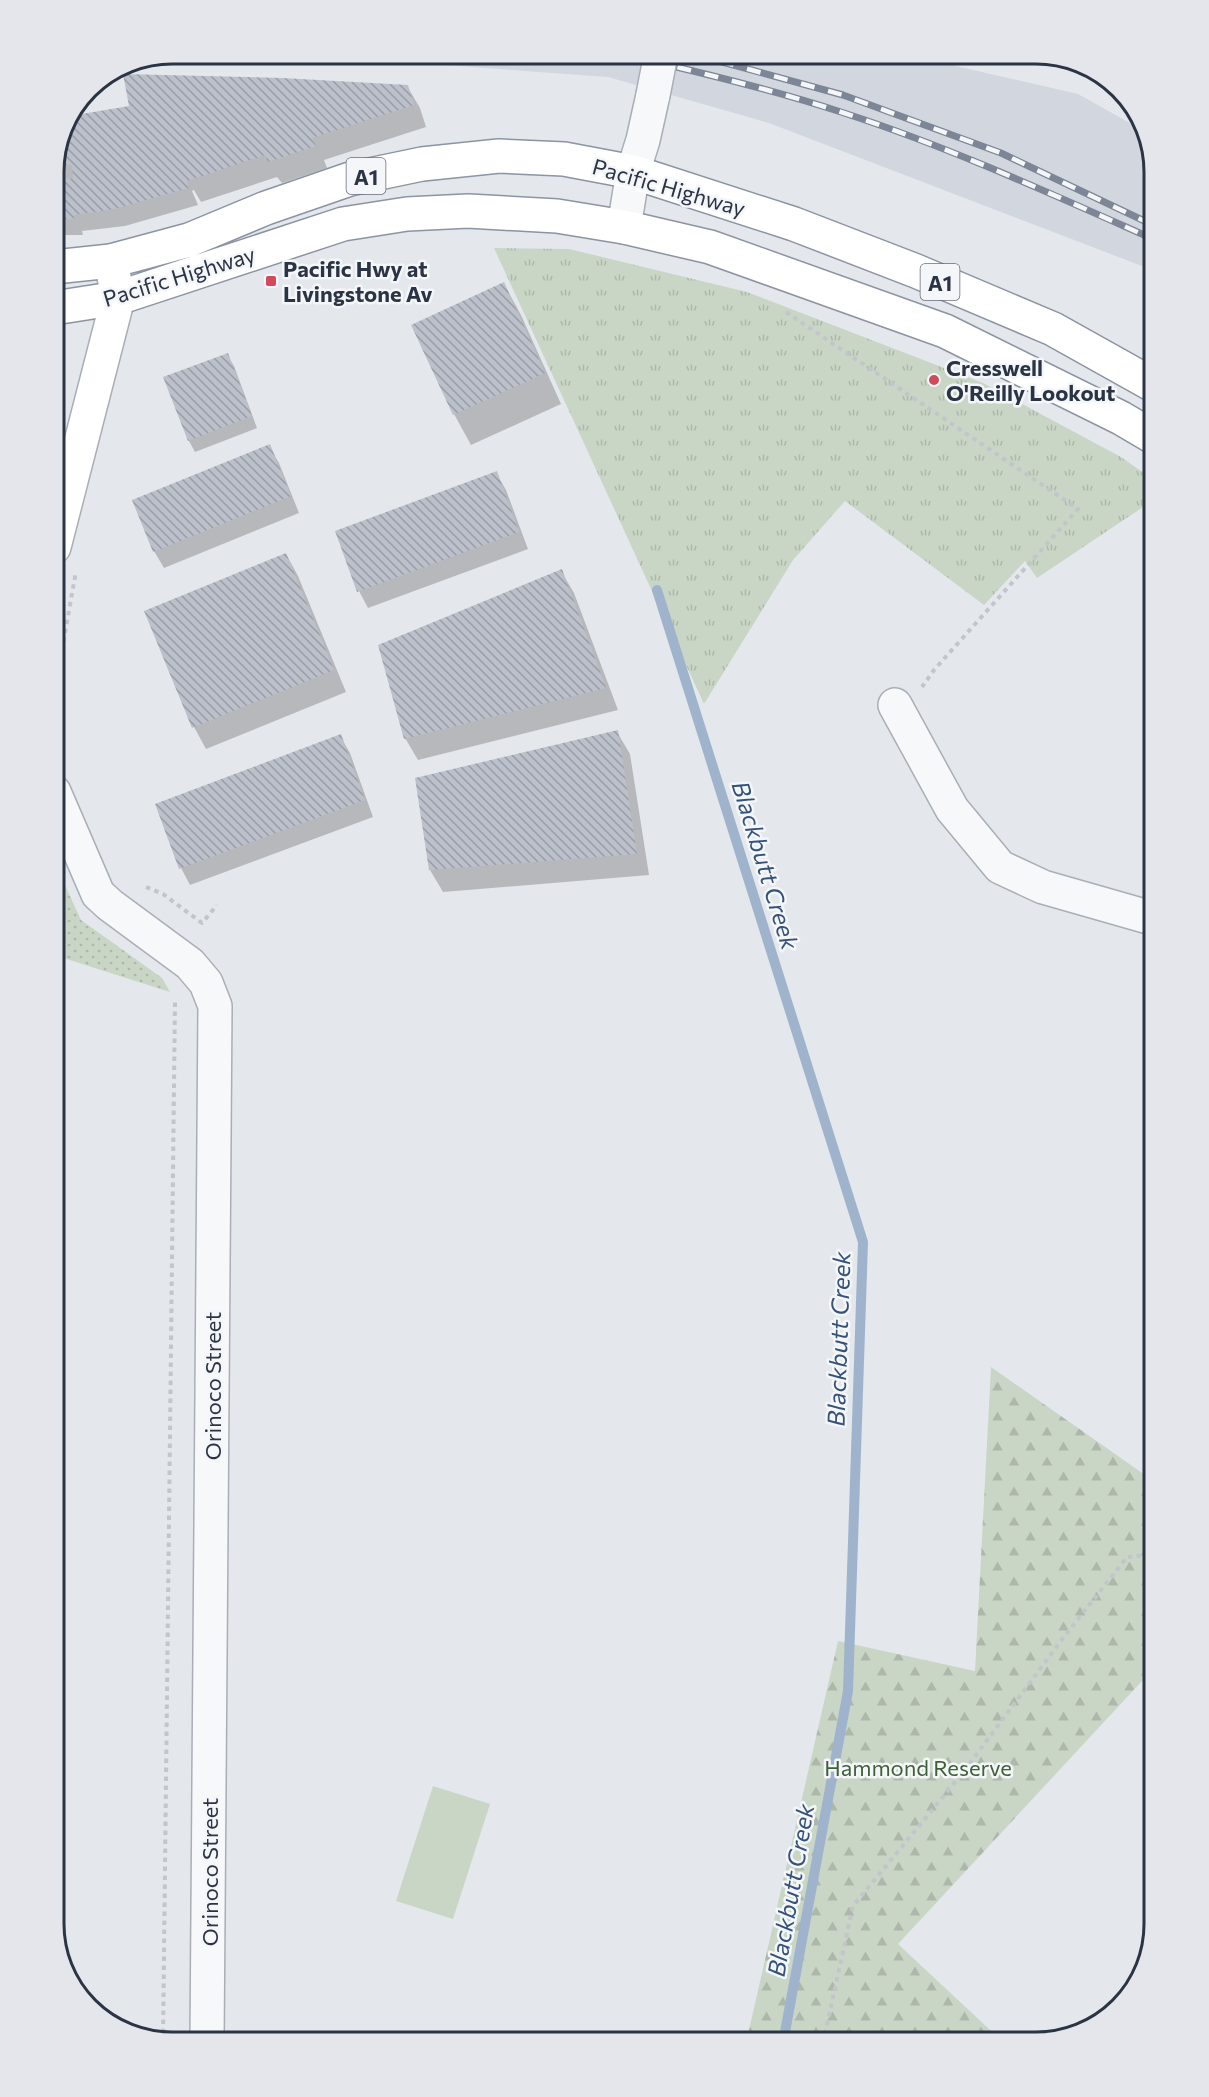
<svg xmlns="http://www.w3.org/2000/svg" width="1209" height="2097" font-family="Commissioner,sans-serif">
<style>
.built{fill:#d2d6de}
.grass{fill:url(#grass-dots)}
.forest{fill:url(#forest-firs)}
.park{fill:url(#park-tufts)}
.garden{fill:#c9d6c5}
.shadow{fill:#0003}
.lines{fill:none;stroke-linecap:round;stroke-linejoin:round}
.stream{stroke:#9fb4cc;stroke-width:10}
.building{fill:url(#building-back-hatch);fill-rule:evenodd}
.street-casing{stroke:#a9aeb7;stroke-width:36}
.secondary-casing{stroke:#a9aeb7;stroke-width:36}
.highway-casing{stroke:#8b94a3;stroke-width:36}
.path{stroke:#c2c5cb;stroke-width:4;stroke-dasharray:4.5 4.5;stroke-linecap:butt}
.street{stroke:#f7f8fa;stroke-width:33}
.secondary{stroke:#fff;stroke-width:33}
.highway{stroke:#fff;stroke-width:33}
.rail-casing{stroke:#7d8696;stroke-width:7}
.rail{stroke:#f4f6f9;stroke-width:4.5;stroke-dasharray:14;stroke-linecap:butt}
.street-bridge-casing{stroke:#a9aeb7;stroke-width:36;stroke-linecap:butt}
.street-bridge{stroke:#f7f8fa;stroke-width:33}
.poi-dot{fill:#d1495b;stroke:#f4f6f9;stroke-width:2}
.labels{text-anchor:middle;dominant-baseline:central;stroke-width:5;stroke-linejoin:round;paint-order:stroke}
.shield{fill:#f4f6f9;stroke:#676e7b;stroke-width:1.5}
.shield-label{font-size:21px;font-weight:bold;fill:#2b3445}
.street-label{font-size:22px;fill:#2b3445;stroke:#f4f6f9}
.poi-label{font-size:22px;font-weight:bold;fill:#2b3445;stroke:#f4f6f9;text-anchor:start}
.park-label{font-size:22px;fill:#3f6138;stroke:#f4f6f9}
.water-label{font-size:24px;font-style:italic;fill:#34527a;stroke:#f4f6f9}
.rim{fill:none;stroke:#2b3445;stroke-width:3}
</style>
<defs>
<pattern id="grass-dots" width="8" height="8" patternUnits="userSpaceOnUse" patternTransform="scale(1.5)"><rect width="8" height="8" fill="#c9d6c5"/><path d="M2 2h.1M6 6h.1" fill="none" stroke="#adb8ab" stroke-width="1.8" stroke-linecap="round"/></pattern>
<pattern id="forest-firs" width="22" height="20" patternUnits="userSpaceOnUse" patternTransform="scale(1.5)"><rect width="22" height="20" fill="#c9d6c5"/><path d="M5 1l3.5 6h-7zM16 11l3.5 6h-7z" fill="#adb8ab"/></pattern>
<pattern id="park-tufts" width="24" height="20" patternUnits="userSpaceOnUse" patternTransform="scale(1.5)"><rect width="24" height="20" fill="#c9d6c5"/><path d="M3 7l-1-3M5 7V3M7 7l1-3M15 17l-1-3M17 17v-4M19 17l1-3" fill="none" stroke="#adb8ab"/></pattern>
<pattern id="building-back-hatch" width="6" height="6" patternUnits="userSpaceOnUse" patternTransform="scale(1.5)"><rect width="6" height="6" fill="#bbc0ca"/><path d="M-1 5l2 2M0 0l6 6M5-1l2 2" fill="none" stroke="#989da6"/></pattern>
</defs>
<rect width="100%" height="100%" fill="#e4e7ec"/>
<!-- built -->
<path class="built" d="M296,54H903L1078,94L1146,132L1155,173V271L769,123L608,77Z"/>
<!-- grass -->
<path class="grass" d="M54,861L81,920L162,978L170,992L54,955Z"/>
<!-- forest -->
<path class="forest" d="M991,1367L1155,1482V1667L898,1944L1004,2043H746L838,1641L975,1671Z"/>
<!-- park -->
<path class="park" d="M494,248L569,249L747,292L983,383L1121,457L1155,481V499L1037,578L1025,561L984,605L845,501L793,560L704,704Z"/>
<!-- garden -->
<path class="garden" d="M433,1786L490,1804L453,1919L396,1901Z"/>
<!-- shadow -->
<path class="shadow" d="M407,86L420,108L426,127L324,160L327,168L282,183L277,177L201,202L194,190L192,191L198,205L125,226L82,231L83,235H54V165L62,131H64L63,127L69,118Z
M504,284L521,315L561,404L471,445L454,414Z
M227,355L234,366L257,428L195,452L189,441Z
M269,446L279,463L299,513L164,568L154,551Z
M496,473L506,490L528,549L368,608L359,591L336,532Z
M286,554L298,576L346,692L206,749L194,727Z
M561,571L574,593L618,710L418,760L405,738Z
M617,732L630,754L649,875L443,892L430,870L417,779Z
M340,736L350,753L373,817L190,885L181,868Z"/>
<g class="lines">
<!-- stream -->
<path class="stream" d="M657,590L863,1242L848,1691L783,2043"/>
</g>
<!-- building -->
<path class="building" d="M123,74L282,78L408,85L414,105L312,138L316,146L268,162L265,155L187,181L189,188L114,209L74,215V219H54V165L63,130L65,129L64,126L70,116L129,106ZM65,165H72L73,179L65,178Z
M504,282L545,373L453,415L411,325Z
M228,353L252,416L188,441L163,377Z
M270,444L291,496L153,552L132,500Z
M497,471L519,532L357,592L335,531Z
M286,553L334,670L192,728L144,611Z
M562,569L606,688L404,739L378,645Z
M618,730L637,854L429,870L415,778Z
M341,734L365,800L179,869L155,804Z"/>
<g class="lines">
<!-- street casing -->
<g class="street-casing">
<path id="street" d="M624,227L633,172L643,140L653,95
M895,705L952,809L1000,867L1043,887L1155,919
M54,792L98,894L110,905L190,964L206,983L215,1006L207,2043"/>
</g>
<!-- secondary casing -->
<g class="secondary-casing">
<path id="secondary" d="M54,547L118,298L111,261"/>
</g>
<!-- highway casing -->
<g class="highway-casing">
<path id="highway" d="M54,267L111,261L189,240L266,208L350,179L422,164L499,156L564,159L633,172L794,224L916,271L1053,329L1155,386
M54,308L118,298L343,224L407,214L468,211L557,216L624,227L710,247L945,331L1121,418L1155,438"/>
</g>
<!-- path -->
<path class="path" d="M786,312L1078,509L934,670L922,687
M54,695L76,571
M54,738L63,760
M146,887L163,894L202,923L217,905
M163,2042L175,999
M823,2043L853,1906L965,1770L1060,1642L1127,1557L1155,1554"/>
<!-- street -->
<use href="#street" class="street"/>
<!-- secondary -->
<use href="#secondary" class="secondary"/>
<!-- highway -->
<use href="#highway" class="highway"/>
<!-- rail casing -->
<g class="rail-casing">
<path id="rail" d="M623,54C697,72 771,89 844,113C946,146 1045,191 1144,235L1155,242
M693,54L843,95L1001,153L1155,226"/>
</g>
<!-- rail -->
<use href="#rail" class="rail"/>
<!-- street-bridge casing -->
<g class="street-bridge-casing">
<path id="street-bridge" d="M653,95L661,54"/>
</g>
<!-- street-bridge -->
<use href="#street-bridge" class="street-bridge"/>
</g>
<!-- markers -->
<g class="poi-dot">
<rect x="265" y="275" width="12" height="12" rx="3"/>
<circle cx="934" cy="380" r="6"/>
</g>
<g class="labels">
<!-- shield labels -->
<g class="shield">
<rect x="346.5" y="158" width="39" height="36" rx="4.5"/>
<rect x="920.5" y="264" width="39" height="36" rx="4.5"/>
</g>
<g class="shield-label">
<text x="366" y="176">A1</text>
<text x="940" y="282">A1</text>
</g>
<!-- street labels -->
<g class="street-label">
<text transform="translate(669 187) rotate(16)">Pacific Highway</text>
<text transform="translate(179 276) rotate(-17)">Pacific Highway</text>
<text transform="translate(212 1386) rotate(-90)">Orinoco Street</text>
<text transform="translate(209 1872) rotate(-90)">Orinoco Street</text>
</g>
<!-- poi labels -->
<g class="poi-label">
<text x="283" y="268">Pacific Hwy at<tspan x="283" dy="25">Livingstone Av</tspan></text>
<text x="946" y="367">Cresswell<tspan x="946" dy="25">O'Reilly Lookout</tspan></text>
</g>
<!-- park labels -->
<g class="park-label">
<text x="918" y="1767">Hammond Reserve</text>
</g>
<!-- water labels -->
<g class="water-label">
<text transform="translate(766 865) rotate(73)">Blackbutt Creek</text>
<text transform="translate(838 1339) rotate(-88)">Blackbutt Creek</text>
<text transform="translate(790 1890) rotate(-80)">Blackbutt Creek</text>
</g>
</g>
<!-- crop -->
<path d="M0 0H1209V2097H0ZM172 64H1036A108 108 0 0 1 1144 172V1924A108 108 0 0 1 1036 2032H172A108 108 0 0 1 64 1924V172A108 108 0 0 1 172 64Z" fill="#e4e6eb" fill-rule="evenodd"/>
<path class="rim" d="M172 64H1036A108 108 0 0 1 1144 172V1924A108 108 0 0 1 1036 2032H172A108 108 0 0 1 64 1924V172A108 108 0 0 1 172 64Z"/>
</svg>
